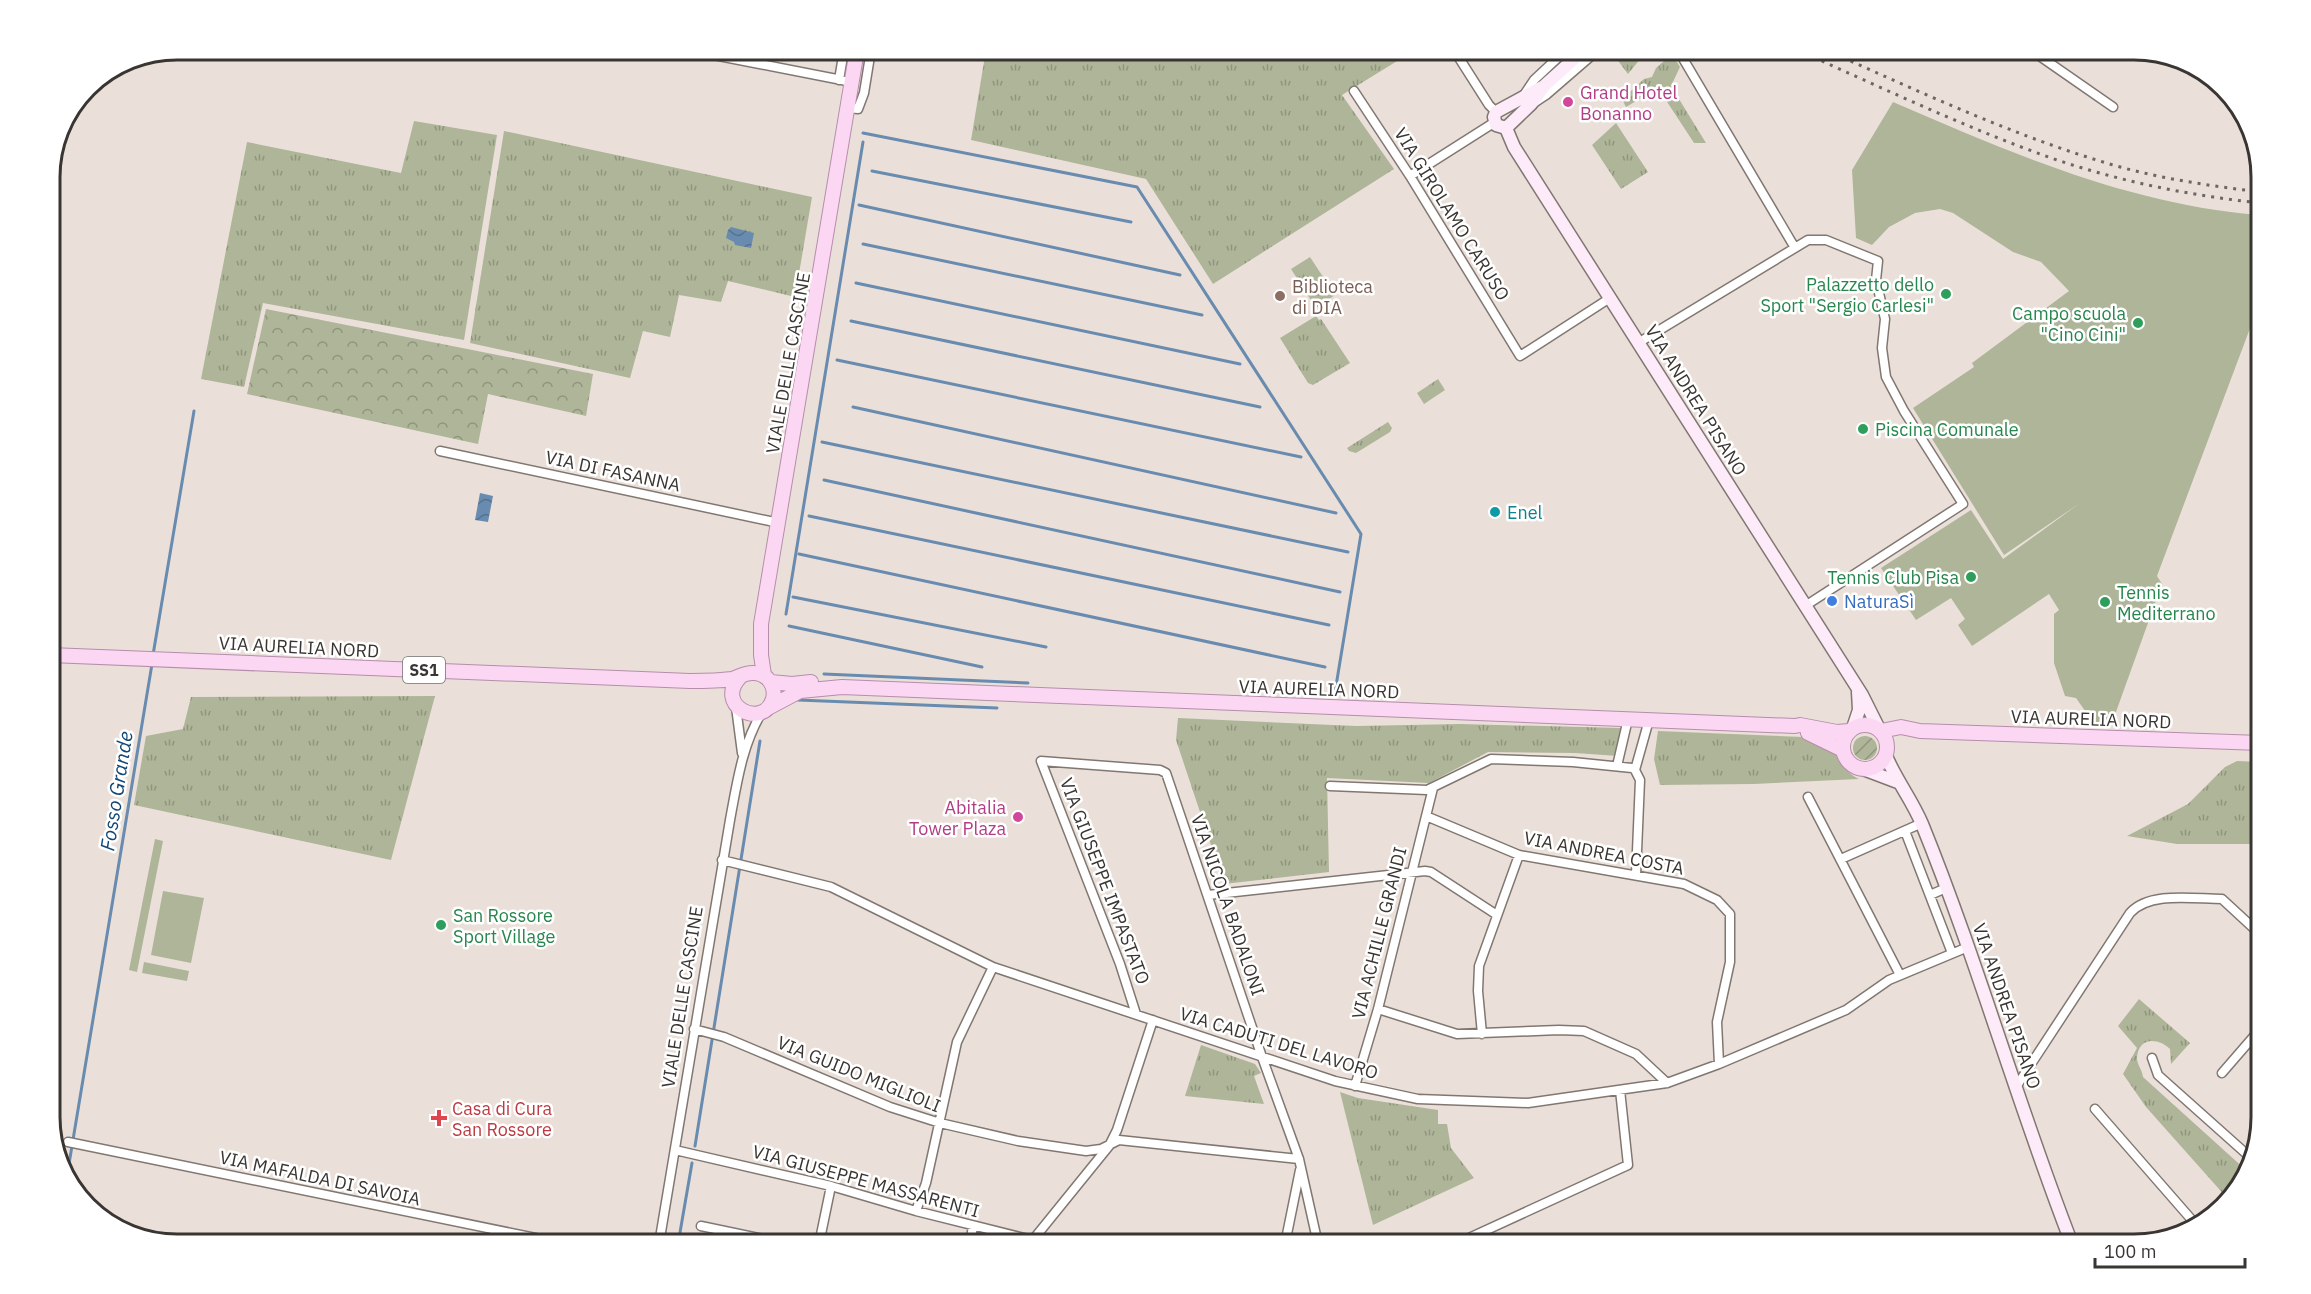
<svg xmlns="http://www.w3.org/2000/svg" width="2311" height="1294" font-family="'IBM Plex Sans',sans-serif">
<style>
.grass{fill:url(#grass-tufts)}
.forest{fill:url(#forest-crowns)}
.garden{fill:url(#garden-furrows)}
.pitch{fill:#afb598}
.water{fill:url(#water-waves)}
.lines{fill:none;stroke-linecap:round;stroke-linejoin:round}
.stream{stroke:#688baf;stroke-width:3}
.street-casing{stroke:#817771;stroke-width:11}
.secondary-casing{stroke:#817771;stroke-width:15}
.primary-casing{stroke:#b68dab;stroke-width:16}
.street{stroke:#fff;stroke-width:8}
.secondary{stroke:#fdebf9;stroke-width:12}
.primary{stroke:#fbd7f4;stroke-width:14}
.rail{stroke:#6c6762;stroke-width:3;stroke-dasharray:3 6;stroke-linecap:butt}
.hotel-dot{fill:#d1479c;stroke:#fff;stroke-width:2}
.leisure-dot{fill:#2e9e5b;stroke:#fff;stroke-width:2}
.education-dot{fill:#8d6e63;stroke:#fff;stroke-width:2}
.culture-dot{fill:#0f9aa8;stroke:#fff;stroke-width:2}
.shop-dot{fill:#3f7fe0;stroke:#fff;stroke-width:2}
.health-dot{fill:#e0444e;stroke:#fff;stroke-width:2}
.labels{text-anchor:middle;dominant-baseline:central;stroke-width:5;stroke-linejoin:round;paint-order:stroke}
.shield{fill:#fff;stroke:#747270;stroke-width:1.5}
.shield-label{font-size:16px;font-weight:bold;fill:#393532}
.hotel-label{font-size:18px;fill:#b23c85;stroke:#fff;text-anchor:start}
.street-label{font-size:18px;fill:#393532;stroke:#fff}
.leisure-label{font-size:18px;fill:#27864d;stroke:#fff;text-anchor:end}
.education-label{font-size:18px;fill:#785e54;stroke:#fff;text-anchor:start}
.culture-label{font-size:18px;fill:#0d838f;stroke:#fff;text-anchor:start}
.shop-label{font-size:18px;fill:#366cbe;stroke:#fff;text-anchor:start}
.health-label{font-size:18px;fill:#be3a42;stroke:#fff;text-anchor:start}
.water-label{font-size:20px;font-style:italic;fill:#104776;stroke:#fff}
.rim{fill:none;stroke:#393532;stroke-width:3}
</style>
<defs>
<pattern id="grass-tufts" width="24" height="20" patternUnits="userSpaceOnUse" patternTransform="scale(1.5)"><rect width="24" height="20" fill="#afb598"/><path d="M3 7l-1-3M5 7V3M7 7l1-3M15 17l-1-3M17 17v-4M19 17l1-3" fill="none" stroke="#8f947d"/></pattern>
<pattern id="forest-crowns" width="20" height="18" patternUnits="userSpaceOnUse" patternTransform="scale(1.5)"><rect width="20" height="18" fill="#afb598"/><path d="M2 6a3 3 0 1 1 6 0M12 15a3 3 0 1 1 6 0" fill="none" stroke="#8f947d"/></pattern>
<pattern id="garden-furrows" width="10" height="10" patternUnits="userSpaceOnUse" patternTransform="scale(1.5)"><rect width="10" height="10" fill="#afb598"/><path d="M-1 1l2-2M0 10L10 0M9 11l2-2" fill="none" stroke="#8f947d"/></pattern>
<pattern id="water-waves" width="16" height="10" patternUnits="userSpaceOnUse" patternTransform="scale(1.5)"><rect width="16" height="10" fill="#688baf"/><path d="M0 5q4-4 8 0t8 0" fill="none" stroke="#57728f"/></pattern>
</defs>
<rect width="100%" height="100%" fill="#eae0d9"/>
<!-- grass -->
<path class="grass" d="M986,50H1415L1342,95L1394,169L1213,284L1146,179L971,140Z
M1610,50H1656L1648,57L1641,58L1628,74Z
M1672,54L1680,67L1671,86L1706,143H1694L1658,88L1626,107L1622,99L1644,79L1652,77L1656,68Z
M414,121L497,135L464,340L263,303L244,387L201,379L247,142L401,173Z
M1616,123L1648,172L1621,189L1592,145Z
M504,131L812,197L795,297L728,281L721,302L679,295L670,337L643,331L630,378L470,343Z
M1310,257L1335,295L1316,308L1291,269Z
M1316,316L1319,320L1321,319L1350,363L1313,385L1308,383L1280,338Z
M1438,379L1445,390L1424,404L1417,393Z
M1388,422L1392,428L1390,432L1356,453L1349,451L1347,448Z
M435,696L391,860L134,805L146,736L183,729L191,697Z
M1178,718L1356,726L1460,724L1621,728L1618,756L1575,753L1488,752L1429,783L1327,778L1329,872L1224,884L1176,740Z
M1658,731L1803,737C1809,739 1816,740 1822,742C1838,750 1841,771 1859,779L1754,784L1660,785L1654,759Z
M2237,761L2261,762V844H2177L2127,836L2188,804L2225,767Z
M2139,999L2190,1043L2171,1064L2170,1049C2158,1037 2138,1037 2137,1058C2137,1065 2142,1069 2143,1077L2247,1171L2245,1180L2227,1198L2146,1107L2123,1074L2137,1048L2118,1026Z
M1201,1045L1255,1064L1261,1073L1254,1076L1264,1104L1185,1096Z
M1340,1092L1358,1098L1438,1110V1124H1447L1451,1148L1474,1178L1373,1225Z"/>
<!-- forest -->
<path class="forest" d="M266,309L593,374L586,416L488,394L478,444L247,394Z"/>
<!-- garden -->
<path class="garden" d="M1853 748a12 12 0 1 1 24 0a12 12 0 1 1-24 0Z"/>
<!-- pitch -->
<path class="pitch" d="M1893,102C2011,153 2131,205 2260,215L2258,307L2157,576L2162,584L2112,723L2095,725L2076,698L2065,696L2054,663V614L2059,610L2049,594L1972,646L1958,625L1965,619L1951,598L1916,620L1881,568L1971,510L2003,559L2080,503L2004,555L1913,408L1974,367L1972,363L2069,291L2041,262L2013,252L1953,213L1940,209L1915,213L1889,227L1872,245L1856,238L1852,170Z
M155,839L163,841L137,972L129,970Z
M163,891L204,898L191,963L151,955Z
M144,962L189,971L187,981L142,973Z"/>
<!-- water -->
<path class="water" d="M731,227L754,233L751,248L735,245L734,242L726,238L728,230Z
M480,493L493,496L488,522L475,520Z"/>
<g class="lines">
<!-- stream -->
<path class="stream" d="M863,133L1137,187L1361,534L1335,692
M872,171L1131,222
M859,205L1180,275
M863,244L1202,315
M856,283L1240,364
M851,321L1260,407
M837,360L1301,457
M853,407L1336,513
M822,442L1348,552
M824,480L1340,592
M809,516L1329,625
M799,554L1325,667
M793,597L1046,647
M786,614L863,142
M789,626L982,667
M153,655L194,411
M824,674L1028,683
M798,700L997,708
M695,1146L760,741
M67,1176L152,664
M678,1244L692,1163"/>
<!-- street casing -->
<g class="street-casing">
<path id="street" d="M688,50L852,82
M1454,50L1489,105L1496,112
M1678,50L1795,248
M2031,50L2113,107
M839,80L844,50
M1354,91L1410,176L1520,356L1610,298
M1524,95L1534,80L1566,50
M1534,103L1546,95L1598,50
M848,108L858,109L864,93L871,50
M1410,176L1495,122
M1638,343L1808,240H1826L1878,261L1876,280L1885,319L1882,348L1886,377L1904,411L1963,504L1805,606
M440,451L779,523
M736,707L742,753
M1617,766L1628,719
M1635,770L1649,720
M1330,786L1427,790L1491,759L1573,762L1632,768L1635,770L1640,780L1636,875
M1808,797L1900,975
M1426,816L1519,855L1684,884L1717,900L1730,914V962L1717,1022L1719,1064
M1905,831L1952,953
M1841,859L1922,823
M722,860L831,887L993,967L1335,1081L1418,1099L1528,1103L1667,1083L1719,1064L1846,1010L1889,980L1968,947
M1208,895L1425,871L1431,872L1497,915
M1930,895L1946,888
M1378,1009L1457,1034L1559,1030L1584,1031L1636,1054L1667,1083
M1136,1014L1120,964L1041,761L1160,770L1166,773L1262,1057L1299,1159L1318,1244
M694,1029L724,1037L890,1107L940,1123L1018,1141L1086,1151L1101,1149L1119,1140L1299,1159
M1482,1034L1478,991L1479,966L1519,855
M2152,1058L2158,1075L2251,1158
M2222,1073L2261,1028
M1355,1086L1378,1009L1433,788
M2016,1087L2130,913C2150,891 2194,899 2222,899L2261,935
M2095,1109L2198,1227
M68,1142L565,1244
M675,1150L831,1186L916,1211L1048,1244
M916,1211L926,1183L957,1042L993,967
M701,1226L788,1244
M1032,1241L1109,1146L1117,1130L1153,1020
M659,1244L730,820C737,783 742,745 762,712
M819,1244L831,1186
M970,1244L973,1226
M1285,1244L1300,1170
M1456,1244L1628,1165L1620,1090"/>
</g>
<!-- secondary casing -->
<g class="secondary-casing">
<path id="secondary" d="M1506,128L1514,147L1862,695L1879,729
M1506,128L1531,104L1545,85L1584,50
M1506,128L1496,125L1494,117L1496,112L1544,86
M1853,728L1859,710L1858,692
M1886,756C1896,780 1912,800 1922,824C1978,962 2018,1106 2072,1244
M1863,769L1900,783"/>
</g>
<!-- primary casing -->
<g class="primary-casing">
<path id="primary" d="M50,655L690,681C704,681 718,681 732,679C739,677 746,672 754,673C759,673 763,675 767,678C772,683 775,691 773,699C763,731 712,705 741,676
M764,675L761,655V624L857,50
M771,682L792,684L811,682
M768,708L800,691L842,687L1795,726L1800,725L1837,732L1849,731
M1843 747a22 22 0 1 1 44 0a22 22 0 1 1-44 0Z
M1881,731L1901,727L1920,731L2261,743
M1808,733L1843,750"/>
</g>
<!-- street -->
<use href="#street" class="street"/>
<!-- secondary -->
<use href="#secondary" class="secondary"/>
<!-- primary -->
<use href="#primary" class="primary"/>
<!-- rail -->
<path class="rail" d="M1797,50C1883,88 1968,129 2057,160C2123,182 2192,196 2261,203
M1826,50C1920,92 2014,136 2113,165C2162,179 2211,186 2261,192"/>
</g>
<!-- markers -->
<g class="hotel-dot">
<circle cx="1568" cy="102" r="6"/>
<circle cx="1018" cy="817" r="6"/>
</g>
<g class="leisure-dot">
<circle cx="1946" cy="294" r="6"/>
<circle cx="2138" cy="323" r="6"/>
<circle cx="1863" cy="429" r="6"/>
<circle cx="1971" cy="577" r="6"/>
<circle cx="2105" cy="602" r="6"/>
<circle cx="441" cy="925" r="6"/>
</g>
<circle class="education-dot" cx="1280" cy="296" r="6"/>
<circle class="culture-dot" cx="1495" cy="512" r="6"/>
<circle class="shop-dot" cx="1832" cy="601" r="6"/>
<path class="health-dot" d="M436 1109h6v6h6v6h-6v6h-6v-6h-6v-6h6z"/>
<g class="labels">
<!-- shield labels -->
<rect class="shield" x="403" y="657" width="42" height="26" rx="4.5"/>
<g class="shield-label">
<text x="424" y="670">SS1</text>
</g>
<!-- hotel labels -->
<g class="hotel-label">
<text x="1580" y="92">Grand Hotel<tspan x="1580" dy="21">Bonanno</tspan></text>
<text x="1006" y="807" text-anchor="end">Abitalia<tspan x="1006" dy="21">Tower Plaza</tspan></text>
</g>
<!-- street labels -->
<g class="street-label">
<text transform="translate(1452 214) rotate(58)">VIA GIROLAMO CARUSO</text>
<text transform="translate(788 363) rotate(-80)">VIALE DELLE CASCINE</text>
<text transform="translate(1696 400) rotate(58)">VIA ANDREA PISANO</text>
<text transform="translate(613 471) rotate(12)">VIA DI FASANNA</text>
<text transform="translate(299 647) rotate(3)">VIA AURELIA NORD</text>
<text transform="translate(1319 689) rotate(2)">VIA AURELIA NORD</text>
<text transform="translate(2091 719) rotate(2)">VIA AURELIA NORD</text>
<text transform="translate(1604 853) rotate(11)">VIA ANDREA COSTA</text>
<text transform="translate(1105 881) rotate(69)">VIA GIUSEPPE IMPASTATO</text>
<text transform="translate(1228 905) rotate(71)">VIA NICOLA BADALONI</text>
<text transform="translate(1379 933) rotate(-76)">VIA ACHILLE GRANDI</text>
<text transform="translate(682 997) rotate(-81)">VIALE DELLE CASCINE</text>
<text transform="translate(2007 1006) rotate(71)">VIA ANDREA PISANO</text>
<text transform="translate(1279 1043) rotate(17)">VIA CADUTI DEL LAVORO</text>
<text transform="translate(859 1074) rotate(22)">VIA GUIDO MIGLIOLI</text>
<text transform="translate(320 1178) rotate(12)">VIA MAFALDA DI SAVOIA</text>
<text transform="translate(866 1181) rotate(15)">VIA GIUSEPPE MASSARENTI</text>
</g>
<!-- leisure labels -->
<g class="leisure-label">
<text x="1934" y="284">Palazzetto dello<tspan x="1934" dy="21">Sport "Sergio Carlesi"</tspan></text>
<text x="2126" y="313">Campo scuola<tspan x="2126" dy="21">"Cino Cini"</tspan></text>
<text x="1875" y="429" text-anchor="start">Piscina Comunale</text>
<text x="1959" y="577">Tennis Club Pisa</text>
<text x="2117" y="592" text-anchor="start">Tennis<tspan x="2117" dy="21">Mediterrano</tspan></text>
<text x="453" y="915" text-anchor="start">San Rossore<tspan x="453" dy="21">Sport Village</tspan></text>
</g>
<!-- education labels -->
<g class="education-label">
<text x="1292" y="286">Biblioteca<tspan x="1292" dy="21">di DIA</tspan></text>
</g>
<!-- culture labels -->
<g class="culture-label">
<text x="1507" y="512">Enel</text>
</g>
<!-- shop labels -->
<g class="shop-label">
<text x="1844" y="601">NaturaSì</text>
</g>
<!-- health labels -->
<g class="health-label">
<text x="452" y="1108">Casa di Cura<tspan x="452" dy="21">San Rossore</tspan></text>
</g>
<!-- water labels -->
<g class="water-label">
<text transform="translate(116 791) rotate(-81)">Fosso Grande</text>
</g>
</g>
<!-- crop -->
<path d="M0 0H2311V1294H0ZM177 60H2134A117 117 0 0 1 2251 177V1117A117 117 0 0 1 2134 1234H177A117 117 0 0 1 60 1117V177A117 117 0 0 1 177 60Z" fill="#fff" fill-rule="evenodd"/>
<path class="rim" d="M177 60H2134A117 117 0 0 1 2251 177V1117A117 117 0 0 1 2134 1234H177A117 117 0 0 1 60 1117V177A117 117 0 0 1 177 60Z"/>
<!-- scale -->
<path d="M2095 1258v9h150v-9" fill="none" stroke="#393532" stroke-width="3"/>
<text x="2104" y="1258" font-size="18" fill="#393532" stroke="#ffffff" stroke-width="4.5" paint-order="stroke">100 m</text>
</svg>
